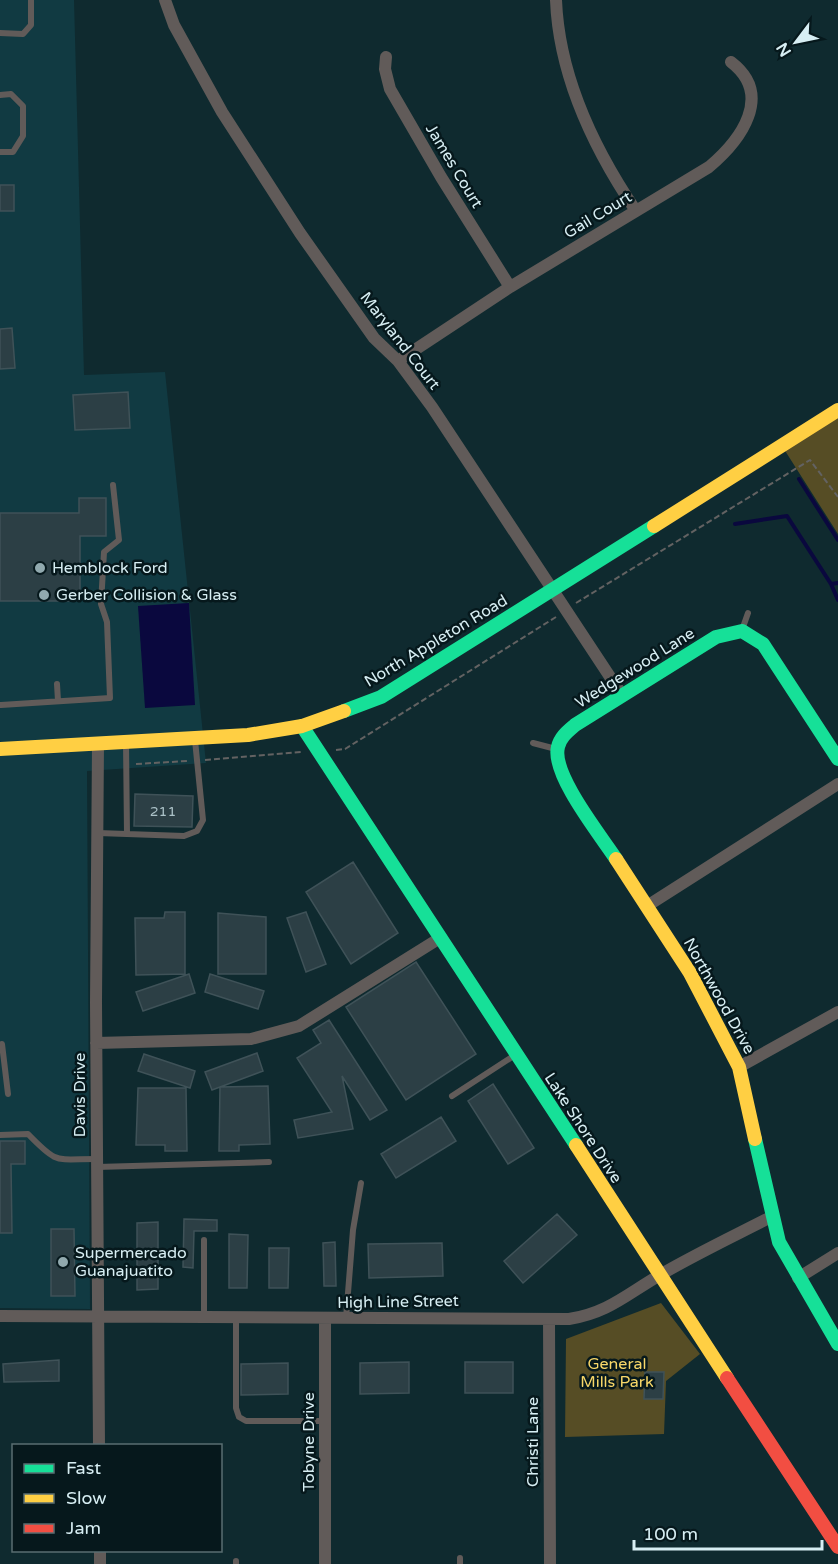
<svg xmlns="http://www.w3.org/2000/svg" width="838" height="1564" font-family="'Varela Round',sans-serif">
<style>
.built{fill:#113a42}
.green{fill:#564d25}
.water{fill:#0a083e}
.lines{fill:none;stroke-linecap:round;stroke-linejoin:round}
.stream{stroke:#0a083e;stroke-width:4}
.building{fill:#2c3f45;stroke:#3f5258;stroke-width:1.5}
.path{stroke:#636262;stroke-width:2;stroke-dasharray:6 3;stroke-linecap:butt}
.lane{stroke:#615b59;stroke-width:6}
.street{stroke:#615b59;stroke-width:12}
.fast{stroke:#16e098;stroke-width:14}
.slow{stroke:#ffcf43;stroke-width:14}
.jam{stroke:#f24e42;stroke-width:14}
.poi-dot{fill:#91a9ae;stroke:#06181c;stroke-width:2}
.labels{text-anchor:middle;dominant-baseline:central;stroke-width:5;stroke-linejoin:round;paint-order:stroke}
.number-label{font-size:14px;fill:#acc2c8}
.street-label{font-size:16px;fill:#d7eef3;stroke:#06181c}
.poi-label{font-size:16px;fill:#d7eef3;stroke:#06181c;text-anchor:start}
.park-label{font-size:16px;fill:#f7d769;stroke:#06181c}
</style>
<rect width="100%" height="100%" fill="#0f2a2f"/>
<!-- built -->
<path class="built" d="M0,0H74L84,375L165,372L206,763L87,771L90,1309L0,1308Z"/>
<!-- green -->
<path class="green" d="M838,410V534L782,446Z
M661,1303L700,1354L666,1381L664,1434L565,1437L566,1339Z"/>
<!-- water -->
<path class="water" d="M189,603L195,705L145,708L138,606Z"/>
<g class="lines">
<!-- stream -->
<path class="stream" d="M799,479L838,540
M735,524L787,516L831,584L838,600
M831,584L838,583"/>
</g>
<!-- building -->
<path class="building" d="M0,185H14V211H0Z
M12,328L15,368L0,369V329Z
M128,392L130,428L75,430L73,395Z
M79,498H106V536H80V601H0V513H79Z
M135,794L193,796L192,827L134,826Z
M353,862L398,933L351,964L306,892Z
M165,912H185V974L136,975L135,918H164Z
M306,912L326,964L306,972L287,918Z
M218,913L266,917V974H218Z
M416,962L476,1054L406,1100L346,1007Z
M189,974L195,993L143,1011L136,992Z
M210,974L264,991L258,1009L205,992Z
M329,1020L387,1110L370,1120L342,1076L353,1129L298,1138L294,1120L332,1112L297,1058L321,1043L313,1030Z
M257,1053L263,1071L212,1090L205,1072Z
M144,1054L195,1071L190,1088L138,1071Z
M493,1084L534,1148L508,1164L468,1101Z
M268,1086L270,1144L239,1145V1151H219L220,1087Z
M138,1088H186L187,1151H165V1145H136Z
M441,1117L456,1141L396,1178L381,1154Z
M0,1141H25V1164H11L12,1233H0Z
M557,1214L577,1235L523,1283L504,1261Z
M184,1219L217,1220V1231H194L193,1268L183,1267Z
M158,1222V1289L137,1290V1223Z
M51,1229H74L75,1296H51Z
M229,1234L248,1235L247,1288H229Z
M335,1242L336,1286H324L323,1243Z
M442,1243L443,1276L369,1278L368,1244Z
M269,1248H289L288,1288H269Z
M59,1360V1381L4,1382L3,1364Z
M409,1362V1393L360,1394V1363Z
M465,1362H513V1393H465Z
M288,1363V1394L241,1395V1364Z
M645,1372H664L663,1399H644Z"/>
<g class="lines">
<!-- path -->
<path class="path" d="M576,603L810,460L838,497
M336,750L345,749L556,617
M205,760L301,752
M136,764L187,761"/>
<!-- lane -->
<path class="lane" d="M0,33L23,34L31,25V0
M0,95L11,94L23,106V136L13,152H0
M742,630L748,613
M57,684L58,701
M1,705L110,698L107,622L101,604L104,552L119,540L113,485
M126,742L127,834
M533,743L556,749
M98,833L184,836L197,831L203,820L195,740
M2,1044L8,1094
M452,1096L515,1055
M0,1135L28,1134C58,1165 55,1159 97,1159
M97,1167L269,1162
M204,1240V1317
M236,1318V1408L239,1417L246,1421H325
M346,1318L353,1230L361,1183
M236,1564V1561
M460,1564V1558"/>
<!-- street -->
<path class="street" d="M165,0L174,25L222,112L300,233L374,338L398,361L432,407L622,695
M556,0C559,76 594,149 636,211
M386,57L385,69L390,89L441,177L510,287
M398,361L510,287L709,167C741,140 774,95 731,62
M98,744L96,1002L99,1446
M647,906L838,784
M96,1043L251,1039L299,1026L440,938
M739,1067L838,1012
M798,1278L838,1253
M0,1316L569,1319C608,1313 627,1294 660,1275C696,1254 734,1236 771,1217
M549,1319L550,1564
M325,1320V1564
M100,1550V1564"/>
<!-- fast -->
<path class="fast" d="M344,711L381,697L654,526
M302,726L576,1145
M616,859C601,836 551,774 558,747C560,737 568,731 575,725L716,637L742,631L763,644L838,759
M755,1139L779,1242L838,1344"/>
<!-- slow -->
<path class="slow" d="M654,526L838,410
M0,749L248,735L302,726L344,711
M616,859L690,973L739,1067L755,1139
M576,1145L727,1378"/>
<!-- jam -->
<path class="jam" d="M727,1378L838,1547"/>
</g>
<!-- markers -->
<g class="poi-dot">
<circle cx="40" cy="568" r="6"/>
<circle cx="44" cy="595" r="6"/>
<circle cx="63" cy="1262" r="6"/>
</g>
<g class="labels">
<!-- number labels -->
<g class="number-label">
<text x="163" y="811">211</text>
</g>
<!-- street labels -->
<g class="street-label">
<text transform="translate(454 166) rotate(59)">James Court</text>
<text transform="translate(598 215) rotate(-31)">Gail Court</text>
<text transform="translate(400 341) rotate(52)">Maryland Court</text>
<text transform="translate(436 641) rotate(-31)">North Appleton Road</text>
<text transform="translate(635 668) rotate(-32)">Wedgewood Lane</text>
<text transform="translate(719 996) rotate(61)">Northwood Drive</text>
<text transform="translate(80 1095) rotate(-90)">Davis Drive</text>
<text transform="translate(583 1128) rotate(57)">Lake Shore Drive</text>
<text transform="translate(398 1302) rotate(-1)">High Line Street</text>
<text transform="translate(309 1442) rotate(-90)">Tobyne Drive</text>
<text transform="translate(533 1442) rotate(-90)">Christi Lane</text>
</g>
<!-- poi labels -->
<g class="poi-label">
<text x="52" y="568">Hemblock Ford</text>
<text x="56" y="595">Gerber Collision &amp; Glass</text>
<text x="75" y="1253">Supermercado<tspan x="75" dy="18">Guanajuatito</tspan></text>
</g>
<!-- park labels -->
<g class="park-label">
<text x="617" y="1364">General<tspan x="617" dy="18">Mills Park</tspan></text>
</g>
</g>
<!-- legend -->
<rect x="12" y="1444" width="210" height="108" fill="#06181c" stroke="#5a6e72" stroke-width="1.5"/>
<rect x="24" y="1464" width="30" height="9" fill="#16e098" stroke="#5a6e72" stroke-width="1.5"/>
<text x="66" y="1474" font-size="18" fill="#d7eef3">Fast</text>
<rect x="24" y="1494" width="30" height="9" fill="#ffcf43" stroke="#5a6e72" stroke-width="1.5"/>
<text x="66" y="1504" font-size="18" fill="#d7eef3">Slow</text>
<rect x="24" y="1524" width="30" height="9" fill="#f24e42" stroke="#5a6e72" stroke-width="1.5"/>
<text x="66" y="1534" font-size="18" fill="#d7eef3">Jam</text>
<!-- north arrow -->
<g transform="translate(796 42) rotate(238)" stroke="#06181c" stroke-width="4.5" paint-order="stroke">
<path d="M0-4.5L10 22L0 15L-10 22Z" fill="#d7eef3"/>
<text y="-9" font-size="16" font-weight="bold" text-anchor="middle" fill="#d7eef3">N</text>
</g>
<!-- scale -->
<path d="M634 1540v9h188v-9" fill="none" stroke="#d7eef3" stroke-width="3"/>
<text x="643" y="1540" font-size="18" fill="#d7eef3" stroke="#06181c" stroke-width="4.5" paint-order="stroke">100 m</text>
</svg>
